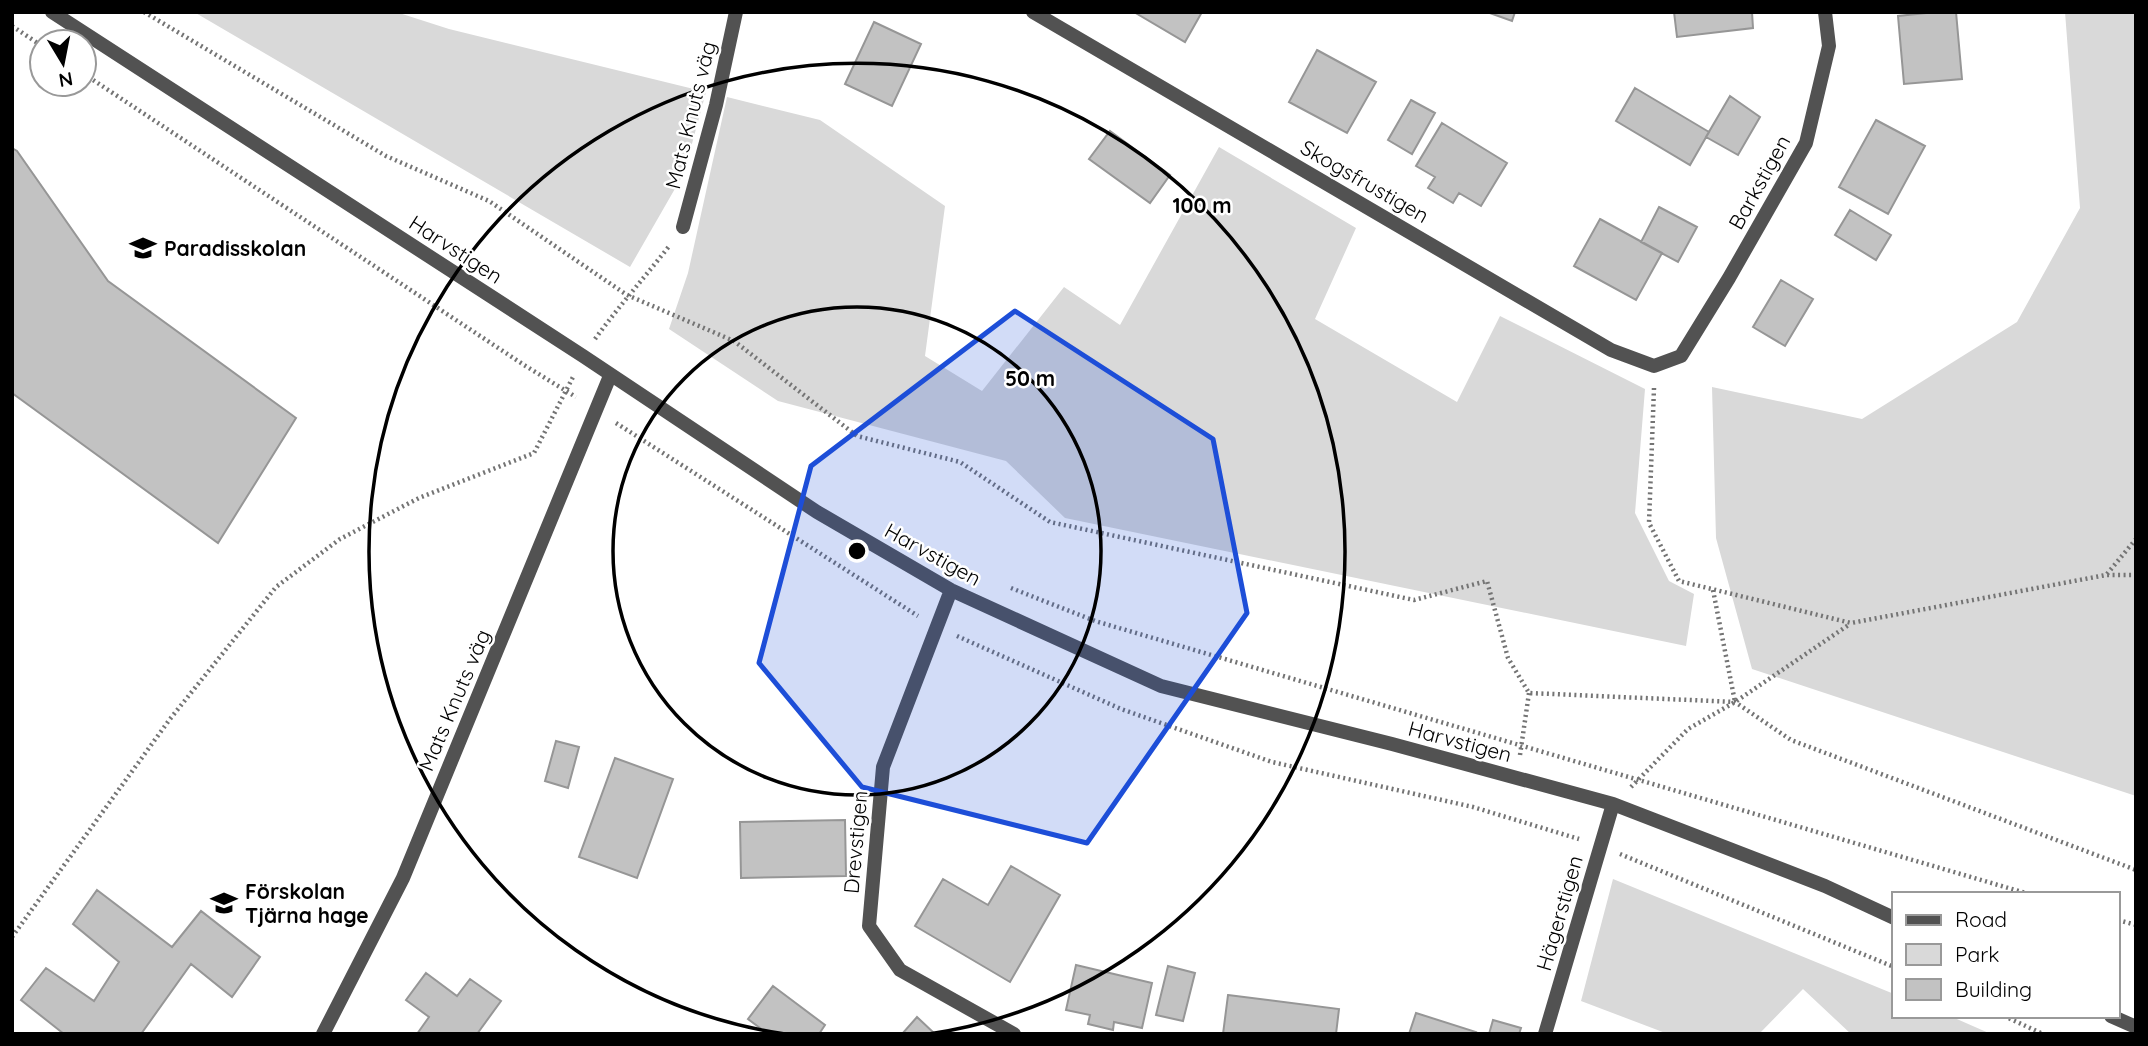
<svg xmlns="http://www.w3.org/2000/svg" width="2148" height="1046" font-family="Quicksand,sans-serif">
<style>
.green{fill:#d9d9d9}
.building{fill:#c2c2c2;stroke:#969696;stroke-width:2}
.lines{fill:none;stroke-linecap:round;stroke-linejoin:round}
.path{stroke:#747474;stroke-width:4.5;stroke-dasharray:2 3.5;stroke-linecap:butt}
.minor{stroke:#525252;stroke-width:14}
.marked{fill:#1d4ed8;fill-opacity:0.2;stroke:#1d4ed8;stroke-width:5;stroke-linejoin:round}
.ring{fill:none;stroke:#000;stroke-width:3.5}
.labels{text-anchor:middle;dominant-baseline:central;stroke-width:5;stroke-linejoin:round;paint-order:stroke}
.street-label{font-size:21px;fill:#000;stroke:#fff}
.poi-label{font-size:21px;font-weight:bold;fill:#000;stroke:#fff;text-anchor:start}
.centre{fill:#000;stroke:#fff;stroke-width:3.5}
.ring-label{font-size:21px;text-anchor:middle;font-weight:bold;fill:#000;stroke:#fff;stroke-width:5;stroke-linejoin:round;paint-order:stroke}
</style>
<rect width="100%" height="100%" fill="#fff"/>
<!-- green -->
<path class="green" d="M194,12H396L449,29L706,92L684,173L630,267Z
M2065,12H2136V796L1752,669L1716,538L1712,387L1862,419L2017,322L2080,208Z
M727,97L820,120L945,206L925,356L982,391L1064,287L1120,325L1219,147L1356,228L1315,319L1457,402L1500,316L1645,389L1635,513L1669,581L1694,594L1686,646L1065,518L1006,461L778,401L669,329L688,273Z
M1613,879L1894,994V1016H1950L1991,1034H1851L1803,989L1759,1034H1668L1581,1001Z"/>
<!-- building -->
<path class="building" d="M1134,12H1202L1185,42Z
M1487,12H1515L1512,21Z
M1674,12H1752L1753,28L1677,37Z
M1936,12H1956L1962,79L1904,84L1898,16Z
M874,22L921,44L892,106L845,84Z
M1317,50L1376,82L1347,133L1289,102Z
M1635,88L1709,132L1690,165L1616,121Z
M1730,96L1760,117L1738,155L1706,137Z
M1411,100L1435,113L1412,154L1388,140Z
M1876,120L1925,146L1888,214L1839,187Z
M1442,123L1507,163L1481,206L1459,193L1453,203L1428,188L1435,177L1416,166Z
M1110,131L1170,175L1150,203L1089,159Z
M12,148L17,151L108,281L296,418L218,543L12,393Z
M1659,207L1697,227L1678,262L1641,242Z
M1850,210L1891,235L1876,260L1835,235Z
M1600,219L1662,253L1636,300L1574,266Z
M1781,280L1813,299L1785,346L1753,327Z
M556,741L579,747L568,788L545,781Z
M615,758L673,779L637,878L579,857Z
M845,820L846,876L741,878L740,822Z
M1011,866L1060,895L1010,982L915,926L943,879L988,905Z
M97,890L172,947L201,911L260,957L232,997L191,964L141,1034H64L21,1000L46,968L94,1001L119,962L73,924Z
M1076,965L1152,983L1142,1028L1114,1022L1113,1030L1088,1024L1090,1015L1066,1010Z
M1168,966L1195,973L1183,1021L1156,1015Z
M426,973L457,996L470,979L501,1001L477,1034H417L429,1017L406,1000Z
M773,986L825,1025L819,1034H768L748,1019Z
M1228,995L1339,1009L1336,1034H1223Z
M1416,1013L1476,1032L1475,1034H1409Z
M917,1017L935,1034H902Z
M1493,1020L1521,1028L1519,1034H1489Z"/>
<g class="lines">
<!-- path -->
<path class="path" d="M144,12L386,156L489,201L627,295L734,341L857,436L960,462L1050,522L1414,600L1487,581L1508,658L1529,693L1735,702L1791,740L2136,870
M12,26L42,46
M84,74L524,365L576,397
M595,339C619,306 645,277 670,245
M1654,388L1649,523L1679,581L1851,623L2106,575H2136
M616,423L918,616
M2107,574L2136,539
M1011,588L1095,621L2029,894
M1713,590L1735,702
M957,636L1121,709L1272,762L1473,807L1579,839
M1520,755L1529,693
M1631,787L1688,729L1735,702L1850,624
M1620,854L1894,967
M2118,920L2136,925
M12,937L170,719L276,587L340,539L419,498L534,453L573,377
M2004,1016L2043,1034"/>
<!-- minor -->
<path class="minor" d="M52,12L583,356L817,512L951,590L1161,686L1392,744L1613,804L1825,886L1894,918
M1033,12L1611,350L1654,366L1681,356L1729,278L1806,143L1829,46L1825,12
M683,227L716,105L736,12
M951,590L883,767L869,926L900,970L1014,1034
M2111,1016L2136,1027
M323,1034L403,878L610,376
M1545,1034L1613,804"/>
</g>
<!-- marked area -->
<path class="marked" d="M1015,311L1213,439L1247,613L1087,843L862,787L759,663L811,466Z"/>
<!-- distance rings -->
<g class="ring">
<circle cx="857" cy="551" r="244"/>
<path d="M785 1034A488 488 0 1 1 929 1034"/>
</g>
<!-- icons -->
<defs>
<g id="school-bare" transform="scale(2.1)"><path d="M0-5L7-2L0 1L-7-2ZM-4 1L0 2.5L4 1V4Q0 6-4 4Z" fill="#000" stroke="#fff" stroke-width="2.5" paint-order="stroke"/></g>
</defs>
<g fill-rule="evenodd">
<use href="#school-bare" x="143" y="248"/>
<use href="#school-bare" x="224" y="903"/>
</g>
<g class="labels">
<!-- street labels -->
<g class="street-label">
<text transform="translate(690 115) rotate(-76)">Mats Knuts väg</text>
<text transform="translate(1365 181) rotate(30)">Skogsfrustigen</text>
<text transform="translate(1759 182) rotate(-61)">Barkstigen</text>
<text transform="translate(456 249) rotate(33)">Harvstigen</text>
<text transform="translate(933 554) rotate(29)">Harvstigen</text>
<text transform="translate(454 700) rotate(-67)">Mats Knuts väg</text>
<text transform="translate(1460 741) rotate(15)">Harvstigen</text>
<text transform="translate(855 842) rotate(-85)">Drevstigen</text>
<text transform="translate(1559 913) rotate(-74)">Hägerstigen</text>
</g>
<!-- poi labels -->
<g class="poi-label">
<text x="164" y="248">Paradisskolan</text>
<text x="245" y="891">Förskolan<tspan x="245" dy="24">Tjärna hage</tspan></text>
</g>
</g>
<circle cx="857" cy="551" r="10" class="centre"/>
<g class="ring-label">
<text x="1202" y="213">100 m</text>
<text x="1030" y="386">50 m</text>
</g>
<!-- border -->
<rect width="2148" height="1046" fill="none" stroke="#000000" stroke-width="28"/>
<!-- legend -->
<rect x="1892" y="892" width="228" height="126" fill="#ffffff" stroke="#999999" stroke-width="2"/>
<rect x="1906" y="915" width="35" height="10" fill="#525252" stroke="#999999" stroke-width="2"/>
<text x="1955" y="927" font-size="21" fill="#000000">Road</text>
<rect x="1906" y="944" width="35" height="21" fill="#d9d9d9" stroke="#999999" stroke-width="2"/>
<text x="1955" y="962" font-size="21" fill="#000000">Park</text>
<rect x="1906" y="979" width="35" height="21" fill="#c2c2c2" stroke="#999999" stroke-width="2"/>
<text x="1955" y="997" font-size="21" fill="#000000">Building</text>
<!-- north arrow -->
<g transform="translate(63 63) rotate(170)"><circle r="33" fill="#ffffff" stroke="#999999" stroke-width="2"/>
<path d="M0-5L12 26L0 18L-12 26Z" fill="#000000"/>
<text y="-10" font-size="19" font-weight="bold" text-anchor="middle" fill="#000000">N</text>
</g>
</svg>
